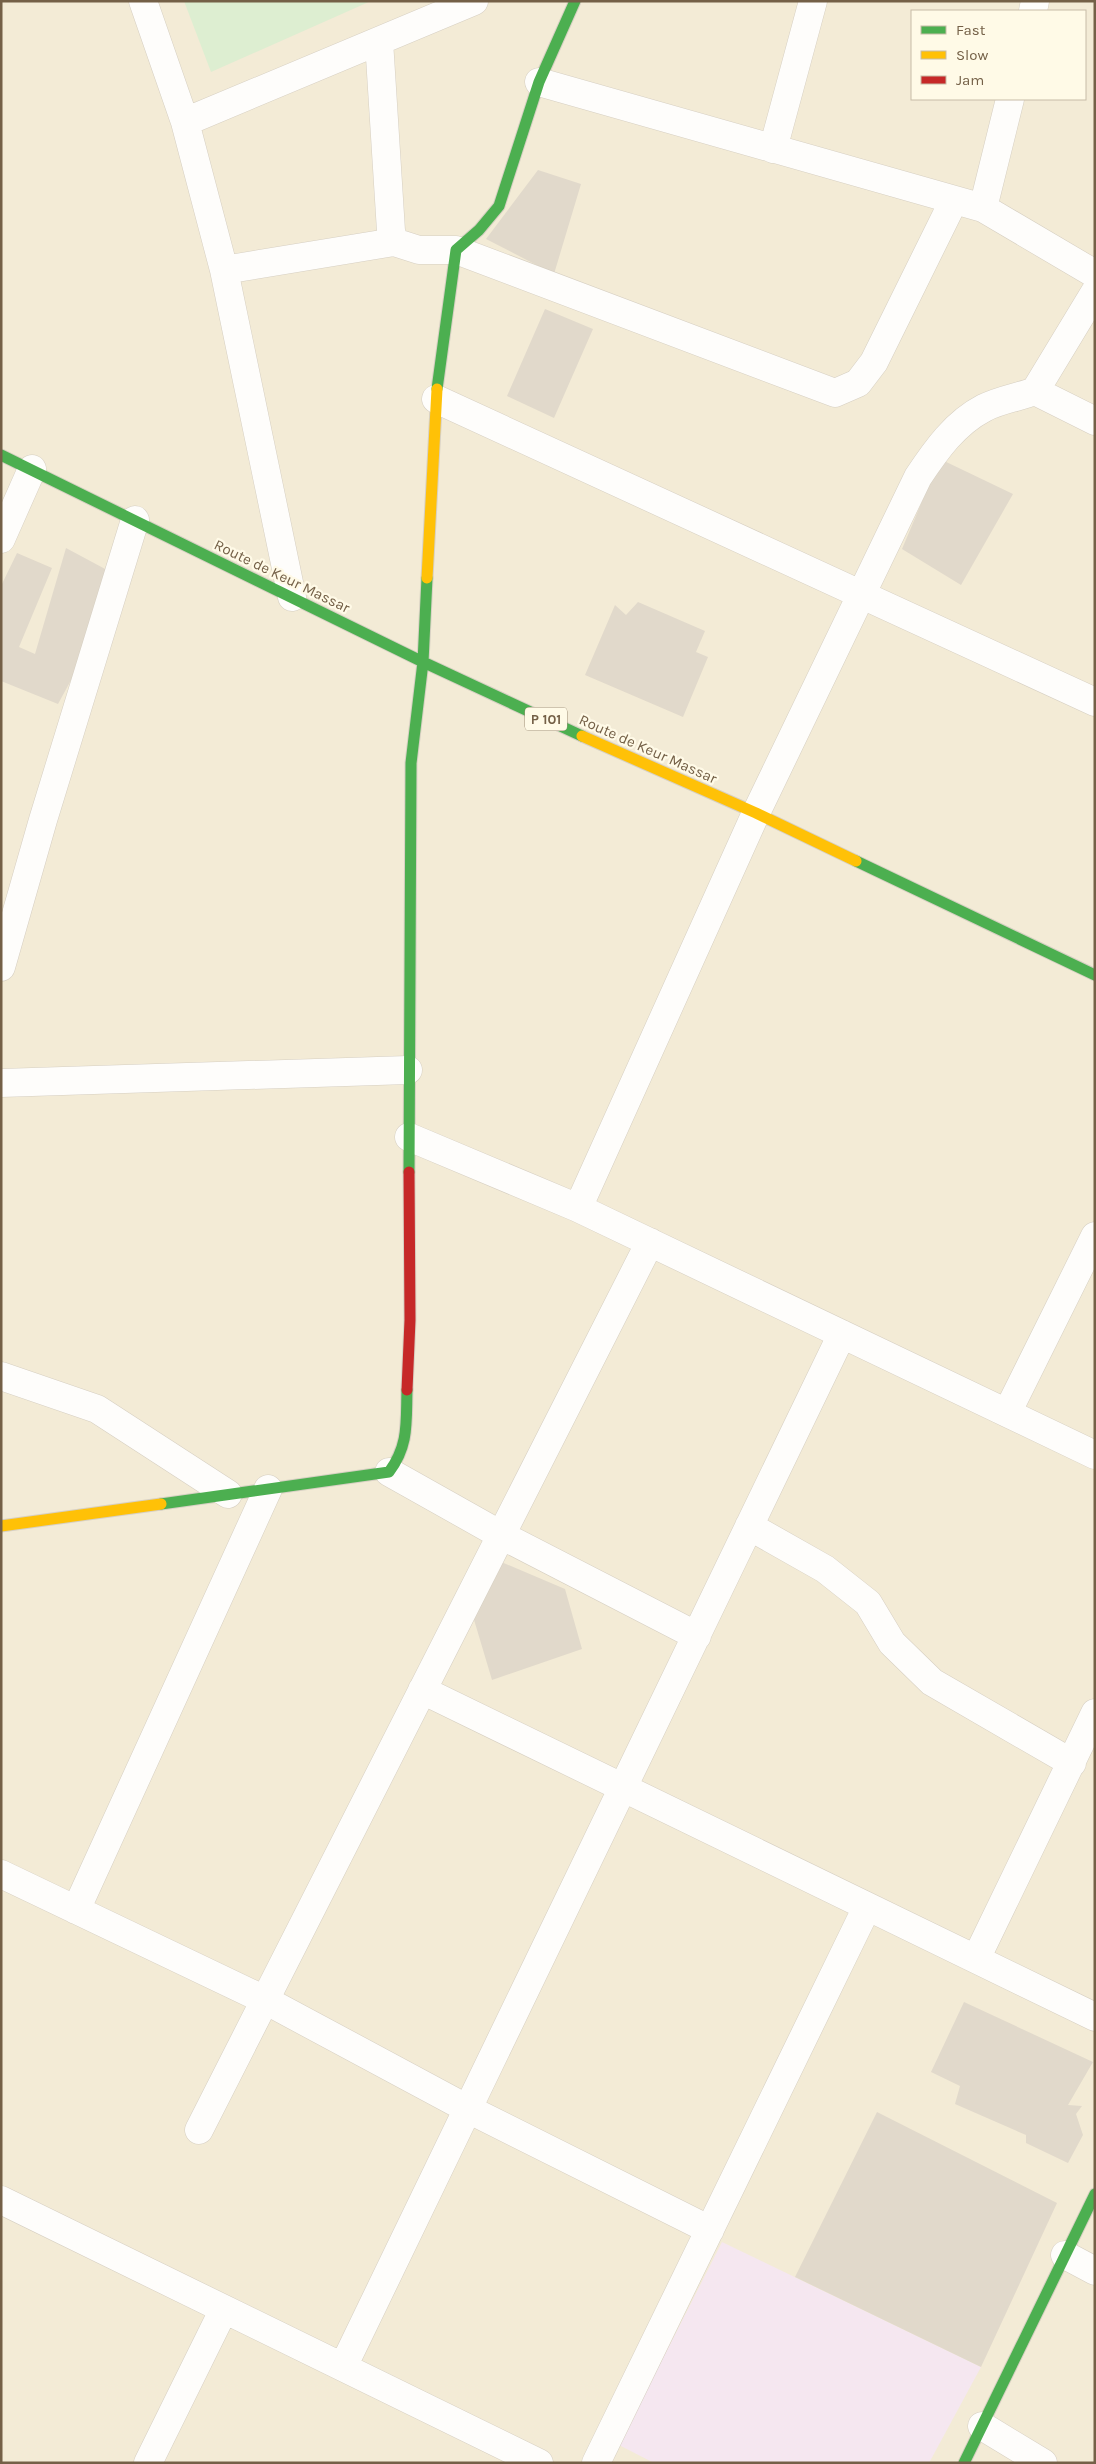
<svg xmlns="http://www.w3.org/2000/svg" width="1096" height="2464" font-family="Karla,sans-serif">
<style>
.residential{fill:#f3ebd6;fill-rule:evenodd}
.education{fill:#f5e7f0}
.green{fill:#ddeed1}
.building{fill:#e1d9cb}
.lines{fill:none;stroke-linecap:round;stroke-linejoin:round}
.street-casing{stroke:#d6cfc2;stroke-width:29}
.fast-casing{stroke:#d7d0c3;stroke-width:13}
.slow-casing{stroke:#d7d0c3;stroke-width:13}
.jam-casing{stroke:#d7d0c3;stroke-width:13}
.street{stroke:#fefdfb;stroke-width:28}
.fast{stroke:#4caf50;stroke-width:11}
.slow{stroke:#ffc107;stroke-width:11}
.jam{stroke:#c62828;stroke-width:11}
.labels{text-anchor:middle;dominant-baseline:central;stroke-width:4.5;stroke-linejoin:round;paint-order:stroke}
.shield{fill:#fffae7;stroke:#9e8e77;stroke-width:1}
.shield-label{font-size:14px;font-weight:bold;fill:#746047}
.street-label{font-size:15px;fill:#746047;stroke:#fffae7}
</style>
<rect width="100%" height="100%" fill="#f7f3e6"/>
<!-- residential -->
<path class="residential" d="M1,1H1095V2463H1ZM912,11H1085V99H912Z"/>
<!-- education -->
<path class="education" d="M722,2242L981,2367L929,2463H654L619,2445Z"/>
<!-- green -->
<path class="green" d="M184,1H371L211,72Z"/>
<!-- building -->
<path class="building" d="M538,170L581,184L554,274L486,239Z
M545,309L593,329L554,418L507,396Z
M940,459L1013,494L961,585L902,549Z
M66,548L107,570L76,671L58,704L1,681V586L17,553L52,568L19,647L35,654Z
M638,602L705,631L696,652L708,657L683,717L585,675L615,605L626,615Z
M499,1561L565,1589L582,1649L492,1680L472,1613Z
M964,2002L1093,2062L1068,2105L1082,2106L1076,2114L1083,2135L1068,2163L1026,2143V2135L955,2104L960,2086L931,2072Z
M877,2112L1057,2203L981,2367L795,2277Z"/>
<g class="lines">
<!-- street casing -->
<g class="street-casing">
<path id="street" d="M143,1L185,122L224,270L292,597
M1033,11L1035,1
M379,41L391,231L394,242L419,250H456L835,393L858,383L874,362L954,200
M539,82L983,208L1095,274
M185,122L474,1
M773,149L813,1
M983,208L1010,99
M224,270L394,242
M1035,391L1095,421
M436,399L1095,702
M1,539L32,469
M1,967L43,820L135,520
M1,1083L408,1070
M409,1137L578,1208L1095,1455
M578,1208L756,813L918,477C936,450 955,423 984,408C999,400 1019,397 1035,391L1095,292
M1,1376L97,1409L228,1494
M1007,1413L1095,1236
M389,1472L501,1535L697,1636
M749,1526L825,1569L868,1603L892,1643L932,1682L1072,1763
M422,1690L1095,2017
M1,1874L265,2000L468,2109L710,2230
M76,1910L268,1489
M976,1959L1095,1713
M199,2130L650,1242
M1,2200L539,2463
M1065,2255L1095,2271
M343,2367L842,1334
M982,2426L1043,2463
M148,2463L224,2309
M596,2463L867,1907"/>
</g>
<!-- fast casing -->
<g class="fast-casing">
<path id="fast" d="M437,389L456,250L479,230L499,206L539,82L575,1
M1,455L423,662L582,736
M856,861L1095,975
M409,1172L411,763L423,662L427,578
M161,1504L389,1472C409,1445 406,1423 407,1390
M964,2463L1095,2194"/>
</g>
<!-- slow casing -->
<g class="slow-casing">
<path id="slow" d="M427,578L437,389
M582,736L756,813L856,861
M1,1526L161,1504"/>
</g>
<!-- jam casing -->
<g class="jam-casing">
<path id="jam" d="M407,1390L410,1320L409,1172"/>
</g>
<!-- street -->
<use href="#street" class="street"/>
<!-- fast -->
<use href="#fast" class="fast"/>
<!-- slow -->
<use href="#slow" class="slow"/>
<!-- jam -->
<use href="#jam" class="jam"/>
</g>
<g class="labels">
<!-- shield labels -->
<rect class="shield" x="525" y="707.5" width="42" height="23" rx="4"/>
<g class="shield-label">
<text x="546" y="719">P 101</text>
</g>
<!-- street labels -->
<g class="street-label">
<text transform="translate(282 576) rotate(26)">Route de Keur Massar</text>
<text transform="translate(648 749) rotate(24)">Route de Keur Massar</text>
</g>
</g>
<!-- border -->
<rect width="1096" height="2464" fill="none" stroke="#746047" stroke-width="5"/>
<!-- legend -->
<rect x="911" y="10" width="175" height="90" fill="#fffae7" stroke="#c7bca7"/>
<rect x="921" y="26" width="25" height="8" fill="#4caf50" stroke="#c7bca7"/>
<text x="956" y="35" font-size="15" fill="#746047">Fast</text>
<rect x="921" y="51" width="25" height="8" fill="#ffc107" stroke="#c7bca7"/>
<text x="956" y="60" font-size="15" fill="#746047">Slow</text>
<rect x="921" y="76" width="25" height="8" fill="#c62828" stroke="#c7bca7"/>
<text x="956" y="85" font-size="15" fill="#746047">Jam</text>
</svg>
